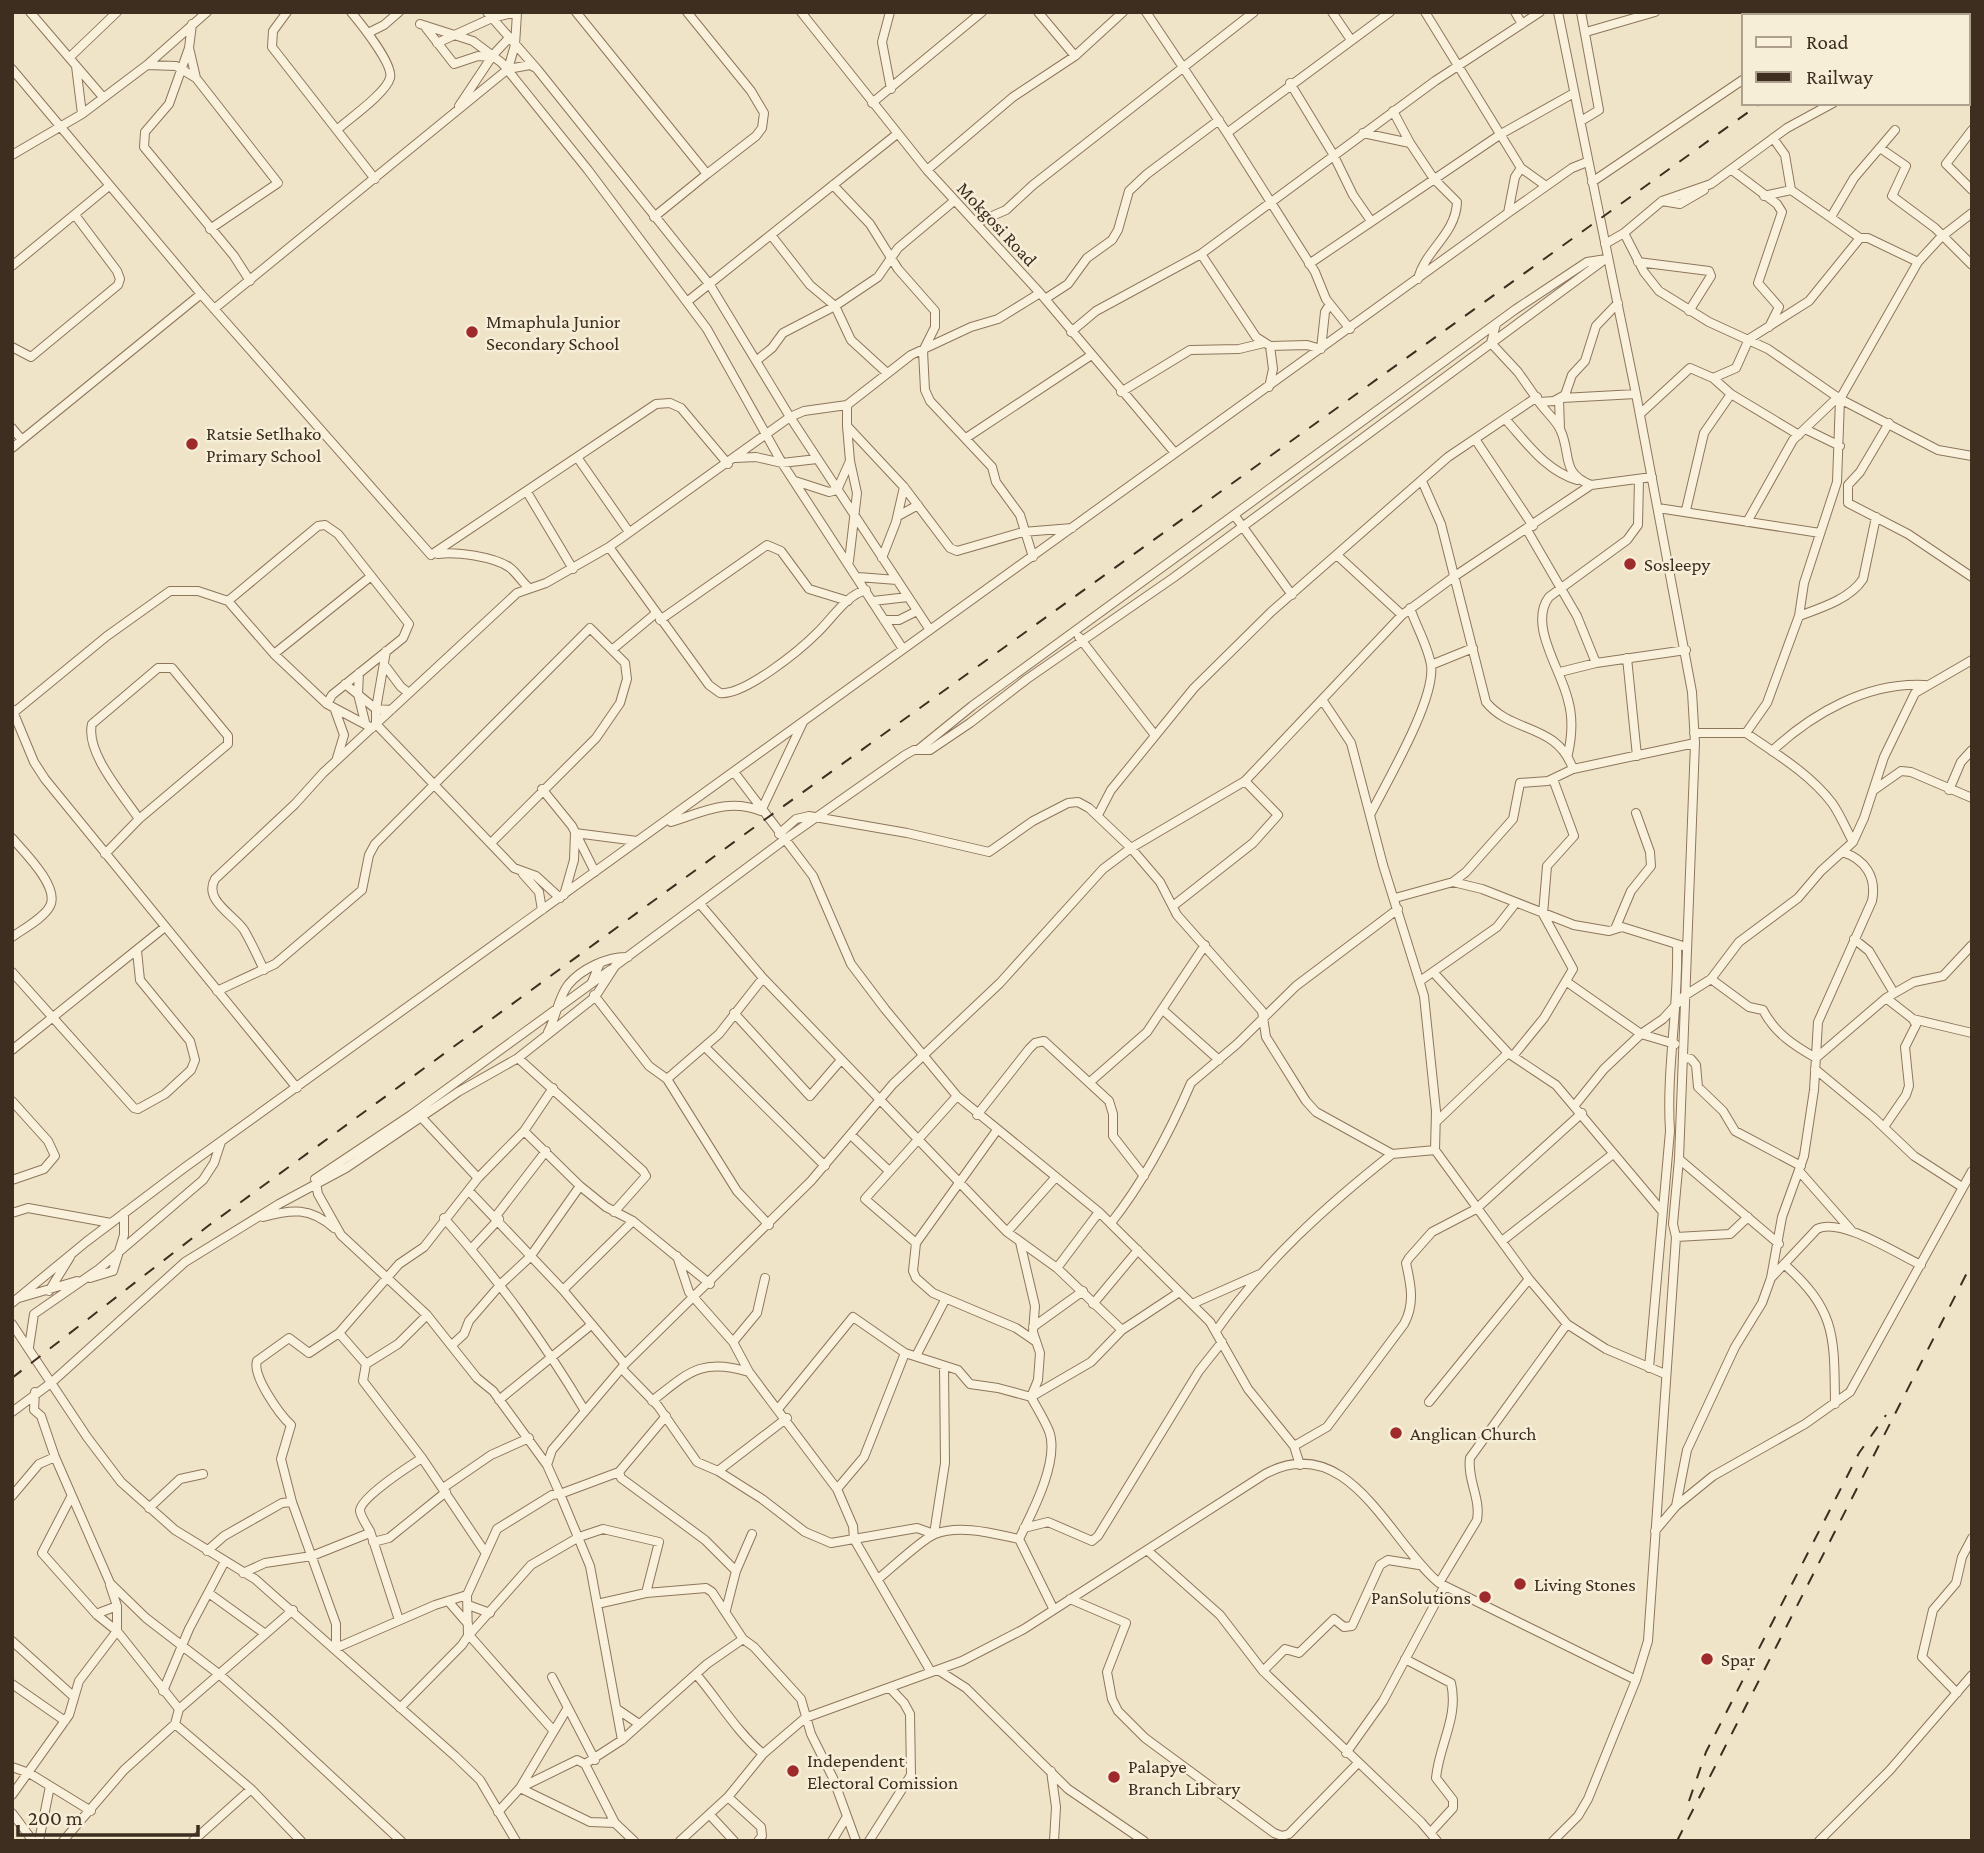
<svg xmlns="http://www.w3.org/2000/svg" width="1984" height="1853" font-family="'Crimson Pro',serif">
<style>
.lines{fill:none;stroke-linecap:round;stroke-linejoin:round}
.minor-casing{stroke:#8d765c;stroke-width:10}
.minor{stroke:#faf1dc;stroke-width:8}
.rail{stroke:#3d2e20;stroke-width:2;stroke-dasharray:12 12;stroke-linecap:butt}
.poi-dot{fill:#9e2a2b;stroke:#f7eed8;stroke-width:2.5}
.labels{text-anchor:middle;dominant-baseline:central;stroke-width:5;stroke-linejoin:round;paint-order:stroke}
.street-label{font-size:19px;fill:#3d2e20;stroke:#f7eed8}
.poi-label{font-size:19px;fill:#3d2e20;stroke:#f7eed8;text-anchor:start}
</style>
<rect width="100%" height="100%" fill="#f0e4c8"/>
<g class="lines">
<!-- minor casing -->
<g class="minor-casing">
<path id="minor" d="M30,12L102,96
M287,12L273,31L272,47L375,179
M487,12L537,69L710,285L790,417L930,630
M576,12L707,174L654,217
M687,12L751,91L764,113L762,128L756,136L707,174
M801,12L927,170L1040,293L1175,453
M890,12L882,42L891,89
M1038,12L1075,56L1123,12
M1146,12L1227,133
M1332,12L1351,40
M1425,12L1521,168L1546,186
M1515,12L1522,24
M1757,12V16
M1788,16L1790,12
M1818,16L1823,12
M1877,16L1880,12
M1912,16L1920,12
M1953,16L1969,12
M1968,20L1972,21
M192,24L189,48L196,78
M420,24L473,41L502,63L588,170L707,329L782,463L903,649
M426,28L454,64L478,56L491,57
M1586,32L1655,12
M368,33L384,25L399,12
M437,43L492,18L517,12
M189,48L169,104L145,132L144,147L234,256L250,281
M70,57L117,12
M147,65L176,66L196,78L278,183L210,229
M76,66L82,114
M12,69L201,294L431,555
M508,69L515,45L517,13
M1290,83L1333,154L1353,195L1371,221
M1968,83H1972
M872,103L982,12
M459,106L493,55L509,38
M1393,111L1410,143
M1581,121L1599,110L1581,12
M338,129C350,118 386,93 390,78C394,65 361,24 351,12
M1972,130L1946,164L1972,190
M1363,133L1410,143L1434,179L1457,202C1456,234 1425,250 1418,279
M1773,138L1785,155L1791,190
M1880,148L1906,166L1892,196L1935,228L1972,265
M12,155L82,114L147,65L207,12
M927,170L1013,97L1075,56
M1732,170L1777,204L1782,212L1758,283L1779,307L1769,327
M1592,182L1744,79
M833,185L870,224L898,269L935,311V327L923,351L925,390L930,401L992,467L996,482L1020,515L1033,557
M1764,196L1791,190L1860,238
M1662,201L1680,204L1704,190
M1508,213L1515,177L1521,168
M1831,217L1854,178L1895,130
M976,223L1006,210L1033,185L1254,12
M1624,233L1662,201L1711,184L1787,128L1833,103
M771,235L810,285L835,306L851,340L887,373
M1605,244L1624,233L1644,272L1659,291L1709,322L1768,349L1840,399L1918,262L1941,237L1972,213
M1201,254L1256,337L1270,346L1273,369L1269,387
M1638,262L1709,271L1711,276L1689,311
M1309,264L1501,134L1574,93
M12,266L109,186
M1045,299L1068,284L1087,258L1112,240L1118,230L1129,191L1147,174L1219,120
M688,301L897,134
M214,309L508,69L530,65L534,67
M1496,324L1491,343L1518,372L1539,402L1554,401L1565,395L1572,375L1585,361L1596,326L1618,303
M1350,329L1326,299L1315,272L1227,133L1390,12
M1071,332L1096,311L1201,254L1435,81L1540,12
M1270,346L1307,345L1321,349L1325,312L1330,304
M12,347L31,357L118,285L120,279L117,271L75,215
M756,361L772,348L783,333L835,306L878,277L898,248L954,201
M1713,378L1731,394L1799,435
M1121,392L1190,350L1239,349L1264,343
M1562,398L1636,394
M1559,399L1560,429
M1539,402C1545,411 1555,419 1560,429C1572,454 1560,473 1591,485
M847,405V426L904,487L950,548L957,551L1023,532L1072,528
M1640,414L1690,368L1713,378L1736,368L1749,339L1809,301L1860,238H1868L1918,262
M1506,420C1527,443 1546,471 1577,480
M1889,423L1860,472L1848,485V503L1908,534L1972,577
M12,428L22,440
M1805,429L1840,446
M966,438L1090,356
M1475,439L1533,526
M12,448L201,294
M577,457L629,532
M735,458L756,457L782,463L817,459
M795,481L829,492L837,490L850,461L847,426
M1422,481L1441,524L1486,702C1512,734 1557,723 1573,769
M527,492L573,569
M1658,508L1820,533
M1686,510L1704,433L1731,394
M898,516L918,505
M1235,516L1292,595
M1747,522L1793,440L1838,397
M1527,530L1577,616L1596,663
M609,547L709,685L720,693C744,696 800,650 817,633C832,619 846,595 866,590
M438,554C456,551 494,557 509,567C517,573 521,581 529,588
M431,555L656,404L670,403L681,408L728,464
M1338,556L1402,615
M882,558L896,522L904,487
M849,561L857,493L850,461
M858,577L897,580
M228,601L318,526L325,525L338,534L409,624L403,638L332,695L327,704
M873,601L908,597
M1799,616C1821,608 1850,599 1863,579L1876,517
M660,620L767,545L781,551L809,589L848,601
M884,620H899L917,611
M1079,637L1154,734
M613,649L655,614
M386,651L376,709V724L514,868L536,876L560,898
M274,654L370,577
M1627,658L1637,756
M1431,665L1473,648
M386,667L401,687L409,693
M1560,672L1596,663L1686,650
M359,673L358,694L365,722
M345,684L376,709L391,710
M1323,701L1351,743L1383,865L1424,996L1436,1111L1435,1150
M12,709L34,762L45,779L297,1088
M335,710L344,735L337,758
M12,714L107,636L170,591H198L228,601L274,654L327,704L372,728
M1694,733H1746L1767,703L1799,616L1804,583L1837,482L1840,399L1938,450L1972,456
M1746,733C1775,753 1810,774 1832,803C1840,814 1846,829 1853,842
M919,749L972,706L1516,309L1587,262L1606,259
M1772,751C1813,713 1867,682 1925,685
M1568,754C1572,736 1573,717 1568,700C1561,669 1528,625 1549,597L1627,540L1638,525L1639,479
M734,772L813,876L851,964L885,1009L957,1096L1099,1212L1210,1322L1248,1389L1294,1446L1300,1465
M542,789L572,826L595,872
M1874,790L1901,771L1911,772L1972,798
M1949,790L1961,762L1972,750
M1098,815L1111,790L1194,688L1271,612L1448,457L1537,397
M1370,815C1386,783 1436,699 1431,665C1428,646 1416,626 1410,608
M671,822C703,812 728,798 761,811L803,722
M779,834L796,819L809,816L907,833L989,852L1033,821L1068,803L1078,802L1089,808L1131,848L1160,882L1177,915L1262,1011L1266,1037L1306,1101L1316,1112L1392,1154L1435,1150L1529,1279L1567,1324L1606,1349L1665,1374
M12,838C24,852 60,887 50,906C44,918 23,929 12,937
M105,854L139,819L228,744V736L172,668H158L92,724C85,752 123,795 139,819
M523,874L539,892L542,910
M1453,882L1466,872L1513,819L1520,783L1548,781L1573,769L1695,743
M564,895L574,860L575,833L637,841
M1395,898L1453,882L1482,889L1574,925L1609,931L1622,927L1683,946
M700,904L763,978L1007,1232L1057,1268L1122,1330
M1173,906L1253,843L1278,815L1245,781
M1615,929L1631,891L1651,866L1650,852L1636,813
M1854,939L1869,951L1894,993
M264,970C258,957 251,942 244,930C234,915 203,900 215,879L295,804L323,773L517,593L546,583L609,547L790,417L804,411L847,405L911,355L971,327L998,319L1040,293
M12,972L134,1108L138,1109L165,1094L191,1070L195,1060L190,1041L140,980L137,951
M1433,972L1508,1053L1556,1085L1662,1211
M1711,979L1749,1007L1763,1010C1775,1033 1793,1045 1816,1058L1886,998L1913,1019L1972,1033
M1420,981L1497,927L1515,904
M592,982L600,963
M1567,982L1641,1034L1675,1044
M217,991L275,964L362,890L369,855L375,844L590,628L625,663L627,679L620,703L596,738L491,843
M594,995L649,1066L667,1079L737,1191L769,1225
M1886,998L1914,982L1943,976L1972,945
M1163,1010L1219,1060
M734,1013L810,1096L841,1060
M548,1032C556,1018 558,998 568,985C581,969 608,956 628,957
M705,1047L825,1166
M12,1050L165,927
M1513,1056L1544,1018L1573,969L1543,914L1547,866L1574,836L1553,779
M1683,1057L1691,1059L1696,1065L1698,1087L1723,1111L1735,1131L1801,1166
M518,1058L643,1171L646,1176L614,1212
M1815,1069L1873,1117L1914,1156L1962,1187
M667,1079L719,1034L763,978
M1090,1082L1147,1032L1205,945
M12,1101L48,1141L55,1156L44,1169L12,1180
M1575,1105L1604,1069L1641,1034L1663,1019L1684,996L1711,979L1739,942L1798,898L1821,871L1853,842L1864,818L1884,757L1915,693L1972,660
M977,1115L1029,1049L1035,1043L1044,1041L1109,1101L1113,1114V1136L1144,1176
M422,1118L478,1178
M1437,1121L1508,1053
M1884,1127L1906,1095L1909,1086L1905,1047L1916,1025L1913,1019
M997,1130L916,1243L913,1271L916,1278L933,1293L1016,1328L1035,1341
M524,1131L580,1186L606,1207L633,1221L710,1284
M851,1135L888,1170
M1679,1159L1779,1244
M1800,1172L1851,1230
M315,1179L411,1115L610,970
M316,1183L318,1194L341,1235L427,1315L477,1378L493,1391L547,1465
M469,1191L563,1290L625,1364
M12,1213L28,1208L111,1223
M496,1216L546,1151
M263,1217C292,1209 310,1207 334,1228
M444,1218C500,1282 542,1339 585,1411
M1111,1223C1145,1180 1169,1134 1191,1083L1237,1044L1296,986L1398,909
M1007,1232L1055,1178
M1676,1237L1730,1234L1748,1217
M1502,1241L1613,1154
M1020,1242L1035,1306L1033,1332L1040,1353L1038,1380L1031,1397
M916,1243L865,1199L957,1096
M471,1249L499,1219
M677,1256L689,1292L733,1342L749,1372L837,1489L864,1457L905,1353
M1784,1264C1837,1311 1834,1337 1835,1404
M1057,1268L1099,1212
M90,1278L113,1271L124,1235V1213
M1771,1278L1817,1229C1841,1217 1897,1254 1921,1265
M563,1290L633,1221
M49,1291L70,1257
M19,1298L77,1281
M12,1303L86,1242L184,1168L1508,213L1572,168L1587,162
M1093,1304L1138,1250
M1192,1304L1260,1274
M12,1324L87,1437L121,1482L175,1530L255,1579L455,1756L480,1780L516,1841
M1033,1327L1083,1291
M1216,1331C1265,1261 1326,1206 1392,1154
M339,1333L366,1364L363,1381L422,1458
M733,1342L757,1313L765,1278
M452,1345L464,1334L469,1321L501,1284L530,1257L580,1186
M29,1347L34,1314L99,1269L203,1180L214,1163L221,1142
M916,1356L945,1300
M366,1364L398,1344L427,1315
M1649,1368L1670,1131C1666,1068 1679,1008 1677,945
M622,1369L658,1406L697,1462L718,1471L762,1499L805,1532L831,1543L917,1528L934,1534L945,1463L944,1366
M35,1392L34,1410L41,1416L55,1457L110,1583L146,1618L220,1675L275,1724L401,1841
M499,1400L591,1325
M652,1401C688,1373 701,1357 749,1372
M1429,1402L1529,1279
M778,1409L853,1317L905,1353L958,1370L970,1384L998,1388L1031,1397L1091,1362L1122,1330L1178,1293
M12,1412L51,1383L185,1262L279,1204L346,1168L458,1092L518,1058L595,997L615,966L784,840L905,755L914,750H930L970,723L1027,679L1173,578L1608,257
M666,1416L619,1472L621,1478L705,1540L736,1571
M1294,1446L1327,1427L1404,1324C1415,1304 1411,1285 1406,1263L1409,1258L1432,1232L1476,1209L1582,1113
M718,1471L787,1418
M619,1472L560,1494L590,1566L622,1740
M443,1488L491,1455L529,1438
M837,1489L853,1526L854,1539L931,1672
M12,1496L39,1464L55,1457
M292,1502L281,1459L291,1425C280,1415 252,1376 257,1361L289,1338L309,1353L339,1333L399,1264L424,1247L478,1178L524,1131L553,1088
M1676,1506L1687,1450L1735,1347L1762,1303L1771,1278L1782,1217L1804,1156L1814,1090L1818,1022L1872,901C1877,877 1865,859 1842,852
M149,1508L180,1479L203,1474
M1024,1528L1048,1522L1092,1541L1098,1536L1199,1371L1222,1342
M370,1531L399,1620
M1655,1531L1676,1506L1713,1476L1805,1424L1850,1392L1972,1171
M1019,1539C1032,1513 1060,1460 1049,1431C1044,1419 1037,1408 1031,1397
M373,1542L389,1538L446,1492
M1147,1550L1220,1615L1263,1671L1421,1822L1437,1841
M207,1551L224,1536L282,1503L292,1502L336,1624V1648L435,1605L467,1595L497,1529L552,1495L560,1494L547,1465L552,1450L625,1364L811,1181L893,1084L1000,983L1103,869L1131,848L1245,781L1402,615L1455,576L1591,485L1652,477
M243,1573L265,1563L312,1556L367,1534L370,1531C367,1526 361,1517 360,1511C359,1498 411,1465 422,1458L485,1552
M878,1579C892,1568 922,1539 935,1534C960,1524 995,1534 1019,1539L1053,1608
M1439,1583L1477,1520C1481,1498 1467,1480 1470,1458L1567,1324
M110,1585L117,1606V1631L179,1709L175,1724
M210,1594L264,1633
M1070,1599L1126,1623L1107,1672L1112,1699L1118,1711L1145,1738L1274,1833L1282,1836L1289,1834L1358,1763
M448,1601L468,1624
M597,1604L646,1593L706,1588L712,1592L743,1639L754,1647L801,1699L811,1734L833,1778L856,1841
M468,1605L490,1613
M726,1610L736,1571L752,1534
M96,1614L117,1606
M469,1635L552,1729
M468,1636L531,1565L579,1537L603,1529L659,1542L646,1593
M12,1641L73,1696
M1405,1659L1451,1683C1459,1717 1439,1745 1436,1778L1453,1800V1808L1431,1832
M938,1670L966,1688L1068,1789L1144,1841
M1263,1671L1285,1649L1299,1653L1334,1619L1344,1627L1352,1626L1380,1565L1388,1560L1419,1565
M696,1674C719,1701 736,1731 763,1754
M552,1677L595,1760
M12,1684L65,1721
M163,1691L189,1629L225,1561
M1957,1693L1922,1657L1933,1610L1956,1583L1962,1557L1972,1538
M400,1708L462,1645L468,1636L467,1595
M179,1709L293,1610
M567,1709L520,1788L590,1822L615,1823L634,1841
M617,1709L639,1724
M1346,1753L1383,1701L1444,1587
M585,1764L622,1740L707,1664L743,1639
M12,1767L29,1773L91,1811
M1051,1771L1056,1807L1054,1841
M12,1795L69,1715L79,1681L117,1631L97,1615L42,1553L71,1497
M728,1797L761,1827L762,1836L758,1841
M498,1812L520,1788L577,1760L585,1764L615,1823
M12,1813L33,1841
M710,1815L734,1841
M39,1841L50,1786
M63,1841L124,1770L175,1724L251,1789L301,1841
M193,1841L251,1789
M680,1841L728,1797L763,1754L805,1718L962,1661L1024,1629L1265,1474C1348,1429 1389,1541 1439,1583L1636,1680
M832,1841L846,1818
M869,1841L911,1775L910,1714L904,1703L890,1688
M1553,1841L1578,1816L1588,1799L1636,1680L1648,1641L1676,1237L1673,1224L1679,1159L1695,743L1692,692L1636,394L1558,12
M1819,1841L1890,1770L1972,1675"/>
</g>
<!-- minor -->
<use href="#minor" class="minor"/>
<!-- rail -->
<path class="rail" d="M1861,16L1865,12
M1968,42H1972
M12,1378L208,1226L767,818L1761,103
M1689,1801L1706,1752L1859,1453L1886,1415
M1677,1841L1972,1263"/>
</g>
<!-- markers -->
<g class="poi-dot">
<circle cx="472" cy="332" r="7"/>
<circle cx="192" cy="444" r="7"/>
<circle cx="1630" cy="564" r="7"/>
<circle cx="1396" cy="1433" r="7"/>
<circle cx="1520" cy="1584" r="7"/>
<circle cx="1485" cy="1597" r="7"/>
<circle cx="1707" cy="1659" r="7"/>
<circle cx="793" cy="1771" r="7"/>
<circle cx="1114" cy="1777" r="7"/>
</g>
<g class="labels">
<!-- street labels -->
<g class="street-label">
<text transform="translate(997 224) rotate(47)">Mokgosi Road</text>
</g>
<!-- poi labels -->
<g class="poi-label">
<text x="486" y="321">Mmaphula Junior<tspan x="486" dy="22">Secondary School</tspan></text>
<text x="206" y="433">Ratsie Setlhako<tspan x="206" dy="22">Primary School</tspan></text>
<text x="1644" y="564">Sosleepy</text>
<text x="1410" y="1433">Anglican Church</text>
<text x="1534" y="1584">Living Stones</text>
<text x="1471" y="1597" text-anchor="end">PanSolutions</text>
<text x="1721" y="1659">Spar</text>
<text x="807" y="1760">Independent<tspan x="807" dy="22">Electoral Comission</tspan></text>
<text x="1128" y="1766">Palapye<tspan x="1128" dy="22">Branch Library</tspan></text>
</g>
</g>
<!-- border -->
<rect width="1984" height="1853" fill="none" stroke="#3d2e20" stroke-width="28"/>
<!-- legend -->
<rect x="1742" y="14" width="228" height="91" fill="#f7eed8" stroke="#ada18e" stroke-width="2"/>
<rect x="1756" y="37" width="35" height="10" fill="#faf1dc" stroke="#ada18e" stroke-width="2"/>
<text x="1806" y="49" font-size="21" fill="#3d2e20">Road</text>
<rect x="1756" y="72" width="35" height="10" fill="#3d2e20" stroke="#ada18e" stroke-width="2"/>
<text x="1806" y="84" font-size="21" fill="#3d2e20">Railway</text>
<!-- scale -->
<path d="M18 1825v10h180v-10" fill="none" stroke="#3d2e20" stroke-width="3.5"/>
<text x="28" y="1825" font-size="21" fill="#3d2e20" stroke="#f7eed8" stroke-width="5" paint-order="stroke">200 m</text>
</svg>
